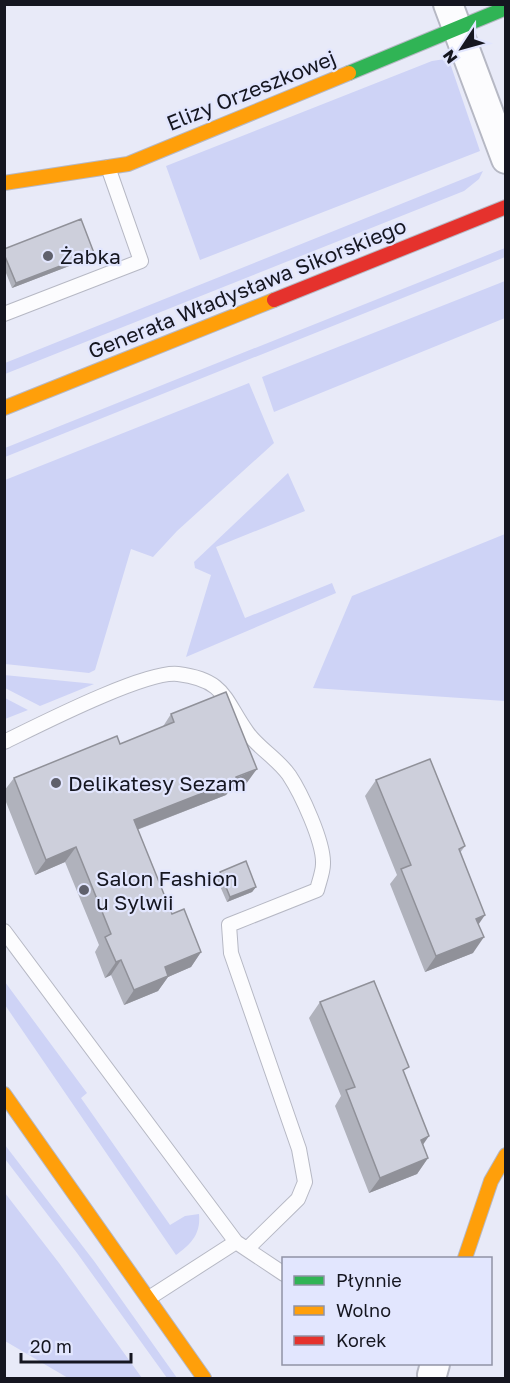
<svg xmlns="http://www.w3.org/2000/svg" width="510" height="1383" font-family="'Golos Text',sans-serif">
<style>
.green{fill:#ced3f6}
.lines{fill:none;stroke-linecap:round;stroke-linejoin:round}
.lane-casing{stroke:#b6b8c4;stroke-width:16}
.street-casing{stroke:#b6b8c4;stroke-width:32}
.fast-casing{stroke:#b6b8c4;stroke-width:16}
.slow-casing{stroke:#b6b8c4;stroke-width:16}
.jam-casing{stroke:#b6b8c4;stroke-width:16}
.lane{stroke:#fcfcfe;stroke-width:14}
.street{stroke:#fcfcfe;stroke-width:28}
.fast{stroke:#30b455;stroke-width:14}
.slow{stroke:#ff9f0a;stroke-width:14}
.jam{stroke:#e5322d;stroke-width:14}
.wall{fill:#b0b2bc}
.shaded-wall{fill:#909199}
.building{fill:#cdcfdb;stroke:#909199;stroke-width:1.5}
.poi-dot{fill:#5f606c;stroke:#e2e6fe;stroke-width:2}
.labels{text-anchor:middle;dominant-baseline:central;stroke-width:4.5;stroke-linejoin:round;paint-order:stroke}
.street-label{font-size:21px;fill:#151620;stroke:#e2e6fe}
.poi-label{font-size:21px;fill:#151620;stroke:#e2e6fe;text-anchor:start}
</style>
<rect width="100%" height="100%" fill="#e8eaf8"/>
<!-- green -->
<path class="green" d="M445,59L451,66L480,151L200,260L166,166L432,61Z
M483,171L479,179L464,191L5,374V363Z
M505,248V257L5,457V448Z
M505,281V318L274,412L262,377Z
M249,383L274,443L177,531L153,557L131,549L95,670L89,673L5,664V480Z
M288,473L305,511L216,547L245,618L332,583L336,593L186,657L211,575L195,568L194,562Z
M505,534V701L313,688L352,596Z
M4,675L85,683L94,684L40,706L5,688Z
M5,698L28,710L5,719Z
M5,982L87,1093L81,1098L170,1225L185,1216L199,1214C201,1234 191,1244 176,1255L5,1005Z
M5,1145L94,1261L177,1378H167L77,1253L5,1159Z
M5,1193L59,1263L142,1378H68L5,1341Z"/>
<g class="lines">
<!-- lane casing -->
<g class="lane-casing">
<path id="lane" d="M4,314L141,261L108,167
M4,742C37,726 146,670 178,674C226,680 224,700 247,732C258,748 277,758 289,775C301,793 324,842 323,864C323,872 319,882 317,890L229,925L231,953L299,1149L305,1182L298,1199L247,1249
M4,931L236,1242L284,1274
M149,1298L236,1242"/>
</g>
<!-- street casing -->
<g class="street-casing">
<path id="street" d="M448,4L506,159
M432,1375L435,1364"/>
</g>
<!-- fast casing -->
<g class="fast-casing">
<path id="fast" d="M349,73L506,8"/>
</g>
<!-- slow casing -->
<g class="slow-casing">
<path id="slow" d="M4,183L128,164L349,73
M4,408L274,300
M4,1094L204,1378
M465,1258L491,1181L506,1155"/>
</g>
<!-- jam casing -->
<g class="jam-casing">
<path id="jam" d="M274,300L506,207"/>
</g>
<!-- lane -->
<use href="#lane" class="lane"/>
<!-- street -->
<use href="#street" class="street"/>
<!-- fast -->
<use href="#fast" class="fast"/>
<!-- slow -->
<use href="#slow" class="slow"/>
<!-- jam -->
<use href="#jam" class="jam"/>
</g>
<!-- wall -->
<path class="wall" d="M4,249L94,253L90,258L12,288L4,268Z
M171,714L246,784L229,791L226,795L137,830L172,914L201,952L191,967L168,977L158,991L124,1005L111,975L105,978L95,952L99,945L65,862L35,875L4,797V791L14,778L120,744L162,728Z
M376,780L465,846L460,853L479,925L473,953L425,972L390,884L397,875L365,796Z
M220,872L256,887L252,892L227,902L216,877Z
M320,1002L404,1074L423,1145L428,1158L417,1174L369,1193L335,1106L341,1096L309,1018Z"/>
<!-- shaded-wall -->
<path class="shaded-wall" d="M94,253L90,258L12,288L16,283Z
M257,769L246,784L229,791L226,795L123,835L134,820Z
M76,847L65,862L35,875L46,860Z
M256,887L252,892L227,902L230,897Z
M485,915L474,931L476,919Z
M484,937L473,953L425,972L436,956Z
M201,952L191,967L168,977L158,991L124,1005L134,990L165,967Z
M121,960L111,975L105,978L116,962Z
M429,1136L418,1152L421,1140Z
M428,1158L417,1174L369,1193L380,1178Z"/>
<!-- building -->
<path class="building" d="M81,219L94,253L16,283L4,254V249Z
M226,692L257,769L236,777V780L134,820L172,914L184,909L201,952L165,967L168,976L134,990L121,960L116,962L105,937L111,934L76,847L46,860L14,778L117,736L120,744L174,722L171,714Z
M430,759L465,846L459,849L485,915L476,919L484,937L436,956L401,869L411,865L376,780Z
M246,861L256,887L230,897L220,872Z
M374,981L409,1067L403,1070L429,1136L421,1140L428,1158L380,1178L346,1090L355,1087L320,1002Z"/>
<!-- markers -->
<g class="poi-dot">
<circle cx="48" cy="256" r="6"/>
<circle cx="56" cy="783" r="6"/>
<circle cx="84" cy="890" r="6"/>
</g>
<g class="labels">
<!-- street labels -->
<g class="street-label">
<text transform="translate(251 90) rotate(-22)">Elizy Orzeszkowej</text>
<text transform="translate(247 288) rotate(-22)">Generała Władysława Sikorskiego</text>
</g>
<!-- poi labels -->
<g class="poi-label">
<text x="60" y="256">Żabka</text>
<text x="68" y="783">Delikatesy Sezam</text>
<text x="96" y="878">Salon Fashion<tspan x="96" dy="24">u Sylwii</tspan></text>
</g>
</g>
<!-- border -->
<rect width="510" height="1383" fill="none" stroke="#151620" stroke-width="12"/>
<!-- legend -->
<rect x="282" y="1257" width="210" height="108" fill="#e2e6fe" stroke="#9093a5" stroke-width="1.5"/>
<rect x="294" y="1276" width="30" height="9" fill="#30b455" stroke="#9093a5" stroke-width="1.5"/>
<text x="336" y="1287" font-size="18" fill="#151620">Płynnie</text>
<rect x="294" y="1306" width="30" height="9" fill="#ff9f0a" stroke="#9093a5" stroke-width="1.5"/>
<text x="336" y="1317" font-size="18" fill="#151620">Wolno</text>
<rect x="294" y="1336" width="30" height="9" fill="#e5322d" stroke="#9093a5" stroke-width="1.5"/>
<text x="336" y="1347" font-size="18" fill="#151620">Korek</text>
<!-- north arrow -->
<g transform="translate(462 48) rotate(234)" stroke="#e2e6fe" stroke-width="4.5" paint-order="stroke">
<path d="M0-4.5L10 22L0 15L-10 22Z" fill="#151620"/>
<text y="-9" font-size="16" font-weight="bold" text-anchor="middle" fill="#151620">N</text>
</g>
<!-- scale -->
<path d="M21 1353v9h110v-9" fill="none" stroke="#151620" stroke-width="3"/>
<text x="30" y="1353" font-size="18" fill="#151620" stroke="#e2e6fe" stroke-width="4.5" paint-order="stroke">20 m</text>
</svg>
